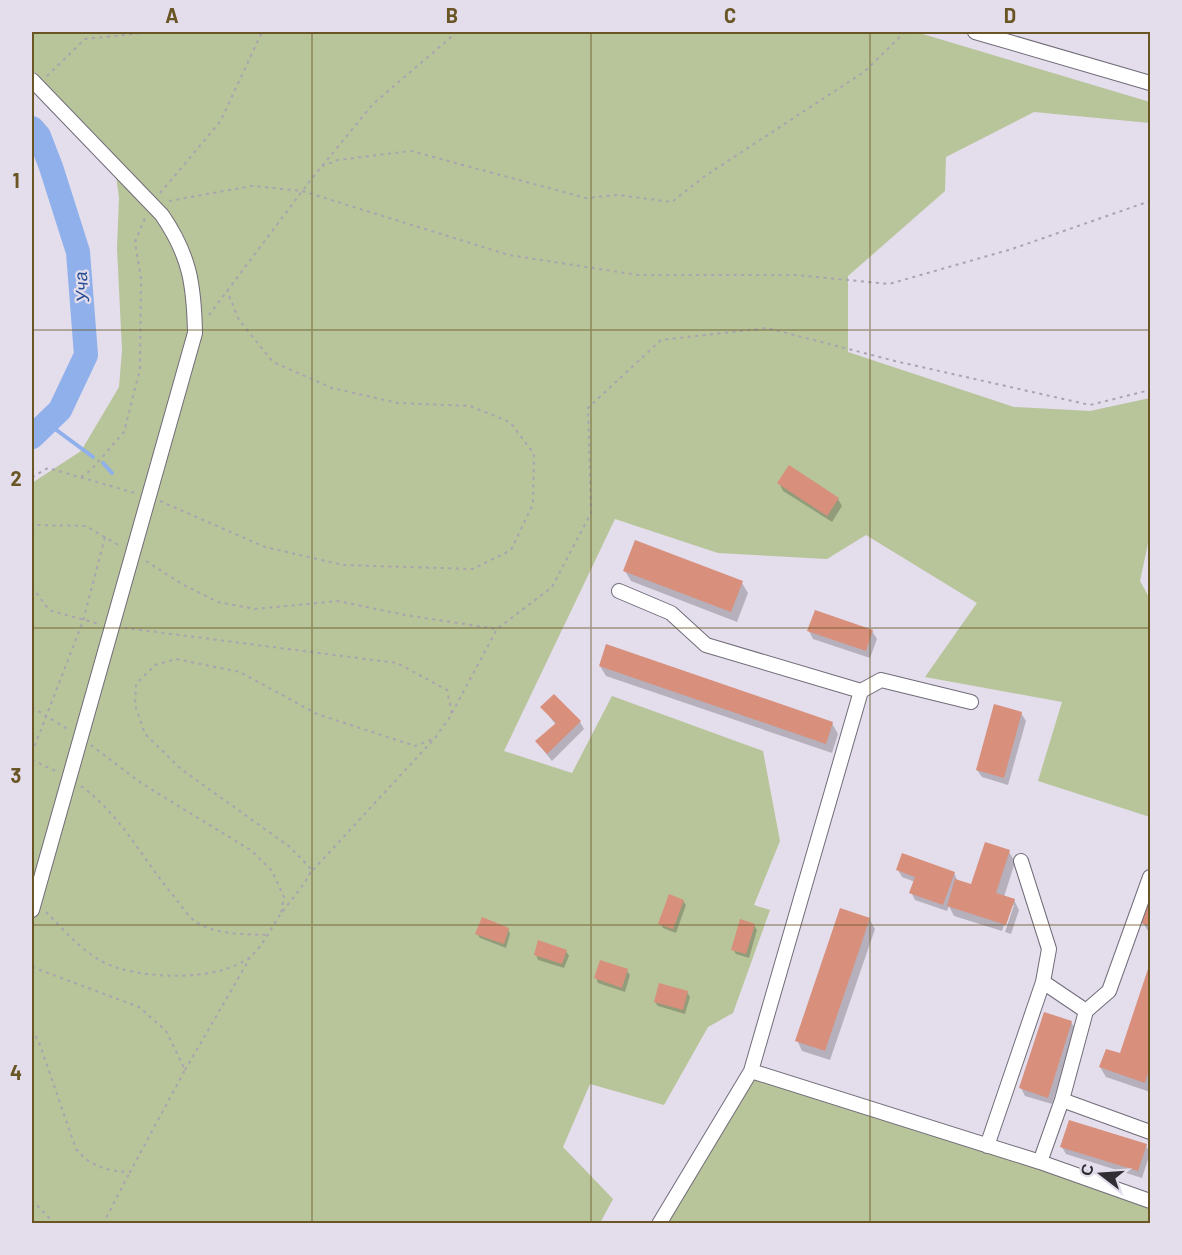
<svg xmlns="http://www.w3.org/2000/svg" width="1182" height="1255" font-family="Barlow,sans-serif">
<style>
.green{fill:#b8c499}
.shadow{fill:#0003}
.lines{fill:none;stroke-linecap:round;stroke-linejoin:round}
.stream{stroke:#8fb0eb;stroke-width:4}
.river{stroke:#8fb0eb;stroke-width:24}
.building{fill:#d88f7c}
.minor-casing{stroke:#716c79;stroke-width:16}
.path{stroke:#a9a4b0;stroke-width:2;stroke-dasharray:3 4.5;stroke-linecap:butt}
.minor{stroke:#fff;stroke-width:14}
.grid{fill:none;stroke:#6a5524;stroke-width:1.5;stroke-opacity:0.55}
.labels{text-anchor:middle;dominant-baseline:central;stroke-width:4.5;stroke-linejoin:round;paint-order:stroke}
.water-label{font-size:18px;font-style:italic;fill:#274e93;stroke:#e3ddec}
.neatline{fill:none;stroke:#6a5524;stroke-width:2}
.grid-label{font-size:20px;text-anchor:middle;font-weight:bold;fill:#6a5524}
</style>
<rect width="100%" height="100%" fill="#e3ddec"/>
<!-- green -->
<path class="green" d="M32,32H916L1150,102V123L1034,112L946,157L945,191L848,276V352L1014,407L1090,411L1150,398V534L1140,581L1150,599V817L1038,781L1062,702L925,677L977,603L866,535L827,559L718,553L615,519L504,751L572,773L612,696L763,751L780,841L754,905L770,910L733,1013L708,1027L664,1105L590,1084L563,1147L613,1199L600,1223H32V483L81,451L119,387L122,350L117,248L119,198L113,153L32,69Z
M751,1071L1150,1202V1224H659Z"/>
<!-- shadow -->
<path class="shadow" d="M779,483L838,499L842,506L832,522L783,491Z
M625,571L742,583L748,593L737,622L631,581Z
M809,631H872L877,639L870,658L813,639Z
M600,666L832,723L838,734L832,753L606,676Z
M542,707L580,722L584,729L552,761L537,742L556,725Z
M1021,713L1026,721L1008,785L982,777L977,770Z
M1009,852L1015,862L1004,897L1014,900L1019,910L1011,934L1005,932L1014,905H1011L1002,931L954,916L949,906L947,911L915,900L911,892L915,882L902,877L898,870L954,873L958,882L972,886Z
M683,901L686,905L676,933L663,928L660,923Z
M1149,906L1150,907V934L1143,923Z
M869,919L875,929L830,1060L802,1051L797,1040Z
M754,925L757,930L749,958L736,954L733,949Z
M508,929L510,934L506,948L480,938L477,934Z
M566,951L569,956L564,968L538,960L536,955Z
M1150,966V1092L1106,1077L1100,1067L1121,1055Z
M627,971L630,975L625,992L598,983L596,978Z
M687,992L690,997L685,1014L658,1006L655,1002Z
M1071,1022L1076,1030L1052,1104L1025,1096L1021,1088Z
M1146,1146L1150,1153L1142,1178L1066,1154L1062,1147Z"/>
<g class="lines">
<!-- stream -->
<path class="stream" d="M47,423L93,457
M103,463L112,473"/>
<!-- river -->
<path class="river" d="M32,128L39,136L51,167L78,252L86,355L60,410L32,437"/>
</g>
<!-- building -->
<path class="building" d="M789,465L839,498L827,516L777,483Z
M635,540L743,581L731,612L623,571Z
M815,610L873,630L866,651L807,631Z
M606,644L833,722L826,744L599,666Z
M554,694L581,721L547,754L535,741L556,723L540,707Z
M994,704L1022,712L1004,778L976,770Z
M985,842L1010,850L996,893L1015,899L1006,925L947,906L955,879L971,884Z
M902,853L955,872L943,905L909,893L915,877L896,870Z
M669,894L684,900L673,929L658,924Z
M1148,904L1150,905V926L1141,923Z
M840,908L870,918L825,1051L795,1041Z
M482,917L509,928L504,944L475,934Z
M740,919L755,924L746,954L731,950Z
M538,940L567,950L562,964L534,955Z
M600,960L628,969L622,988L594,978Z
M1150,963V1066L1145,1083L1099,1067L1106,1049L1120,1053Z
M659,983L688,991L683,1010L654,1002Z
M1044,1012L1072,1021L1048,1098L1019,1088Z
M1069,1120L1147,1144L1138,1171L1060,1147Z"/>
<g class="lines">
<!-- minor casing -->
<g class="minor-casing">
<path id="minor" d="M975,32L1150,83
M32,80L162,215C190,256 194,285 195,333L32,910
M619,591L671,613L706,645L861,691L751,1071
M861,691L881,680L971,702
M1021,861L1049,949L1043,982L1086,1011L1109,991L1150,877
M1062,1100L1150,1132
M987,1146L1043,982
M1040,1162L1062,1100L1086,1011
M659,1224L751,1071L1040,1162L1150,1201"/>
</g>
<!-- path -->
<path class="path" d="M47,76L85,39L152,32
M322,166L338,160L411,151L586,198L618,195L672,202L705,176L864,72L905,32
M160,193L220,122L262,32
M169,201L252,186L302,191L509,255L638,275H796L889,284L1012,249L1150,201
M209,315L309,182L373,104L457,32
M32,477L48,468L135,493
M81,477L91,470L124,432L140,369L141,279L135,242L145,218
M160,501L265,547L343,565L473,569L511,550L533,504L534,454L510,422L470,406L398,403L332,388L273,362L239,320L227,291
M32,530L37,525L86,526L120,546
M146,561L182,584L218,602L255,609L338,601L405,615L497,629L552,587L591,513L588,408L661,340L767,328L895,361L1090,405L1150,390
M32,587L49,610L99,624
M32,707L69,730
M452,713L497,629
M91,745L141,783L252,851L272,871L284,897L281,914
M32,753L83,621L105,537
M32,760L58,772
M81,786C120,814 142,858 172,894C179,902 187,916 196,922C217,935 243,934 267,935
M313,870L433,740
M46,912C63,929 79,948 101,961C136,980 220,983 251,956C263,946 271,928 280,915C291,900 303,887 312,870L290,847L181,769L145,734L135,705L136,684L155,665L176,659L240,672L317,714L415,746L435,738L452,714L447,690L397,663L125,628
M32,967L139,1007L166,1031L185,1070L130,1172C107,1171 91,1167 76,1149L39,1042L32,1030
M185,1070L250,958
M32,1200L55,1224
M103,1224L130,1172"/>
<!-- minor -->
<use href="#minor" class="minor"/>
</g>
<!-- grid -->
<path class="grid" d="M312,32V1224M591,32V1224M870,32V1224M32,330H1150M32,628H1150M32,925H1150"/>
<g class="labels">
<!-- water labels -->
<g class="water-label">
<text transform="translate(81 287) rotate(-95)">Уча</text>
</g>
</g>
<!-- border -->
<rect width="1182" height="1255" fill="none" stroke="#e3ddec" stroke-width="66"/>
<!-- north arrow -->
<g transform="translate(1101 1174) rotate(287)" stroke="#e3ddec" stroke-width="4.5" paint-order="stroke">
<path d="M0-4.5L10 22L0 15L-10 22Z" fill="#302e33"/>
<text y="-9" font-size="16" font-weight="bold" text-anchor="middle" fill="#302e33">С</text>
</g>
<rect x="33" y="33" width="1116" height="1189" class="neatline"/>
<g class="grid-label">
<text x="172" y="23">A</text>
<text x="452" y="23">B</text>
<text x="730" y="23">C</text>
<text x="1010" y="23">D</text>
<text x="16" y="188">1</text>
<text x="16" y="486">2</text>
<text x="16" y="783">3</text>
<text x="16" y="1080">4</text>
</g>
</svg>
